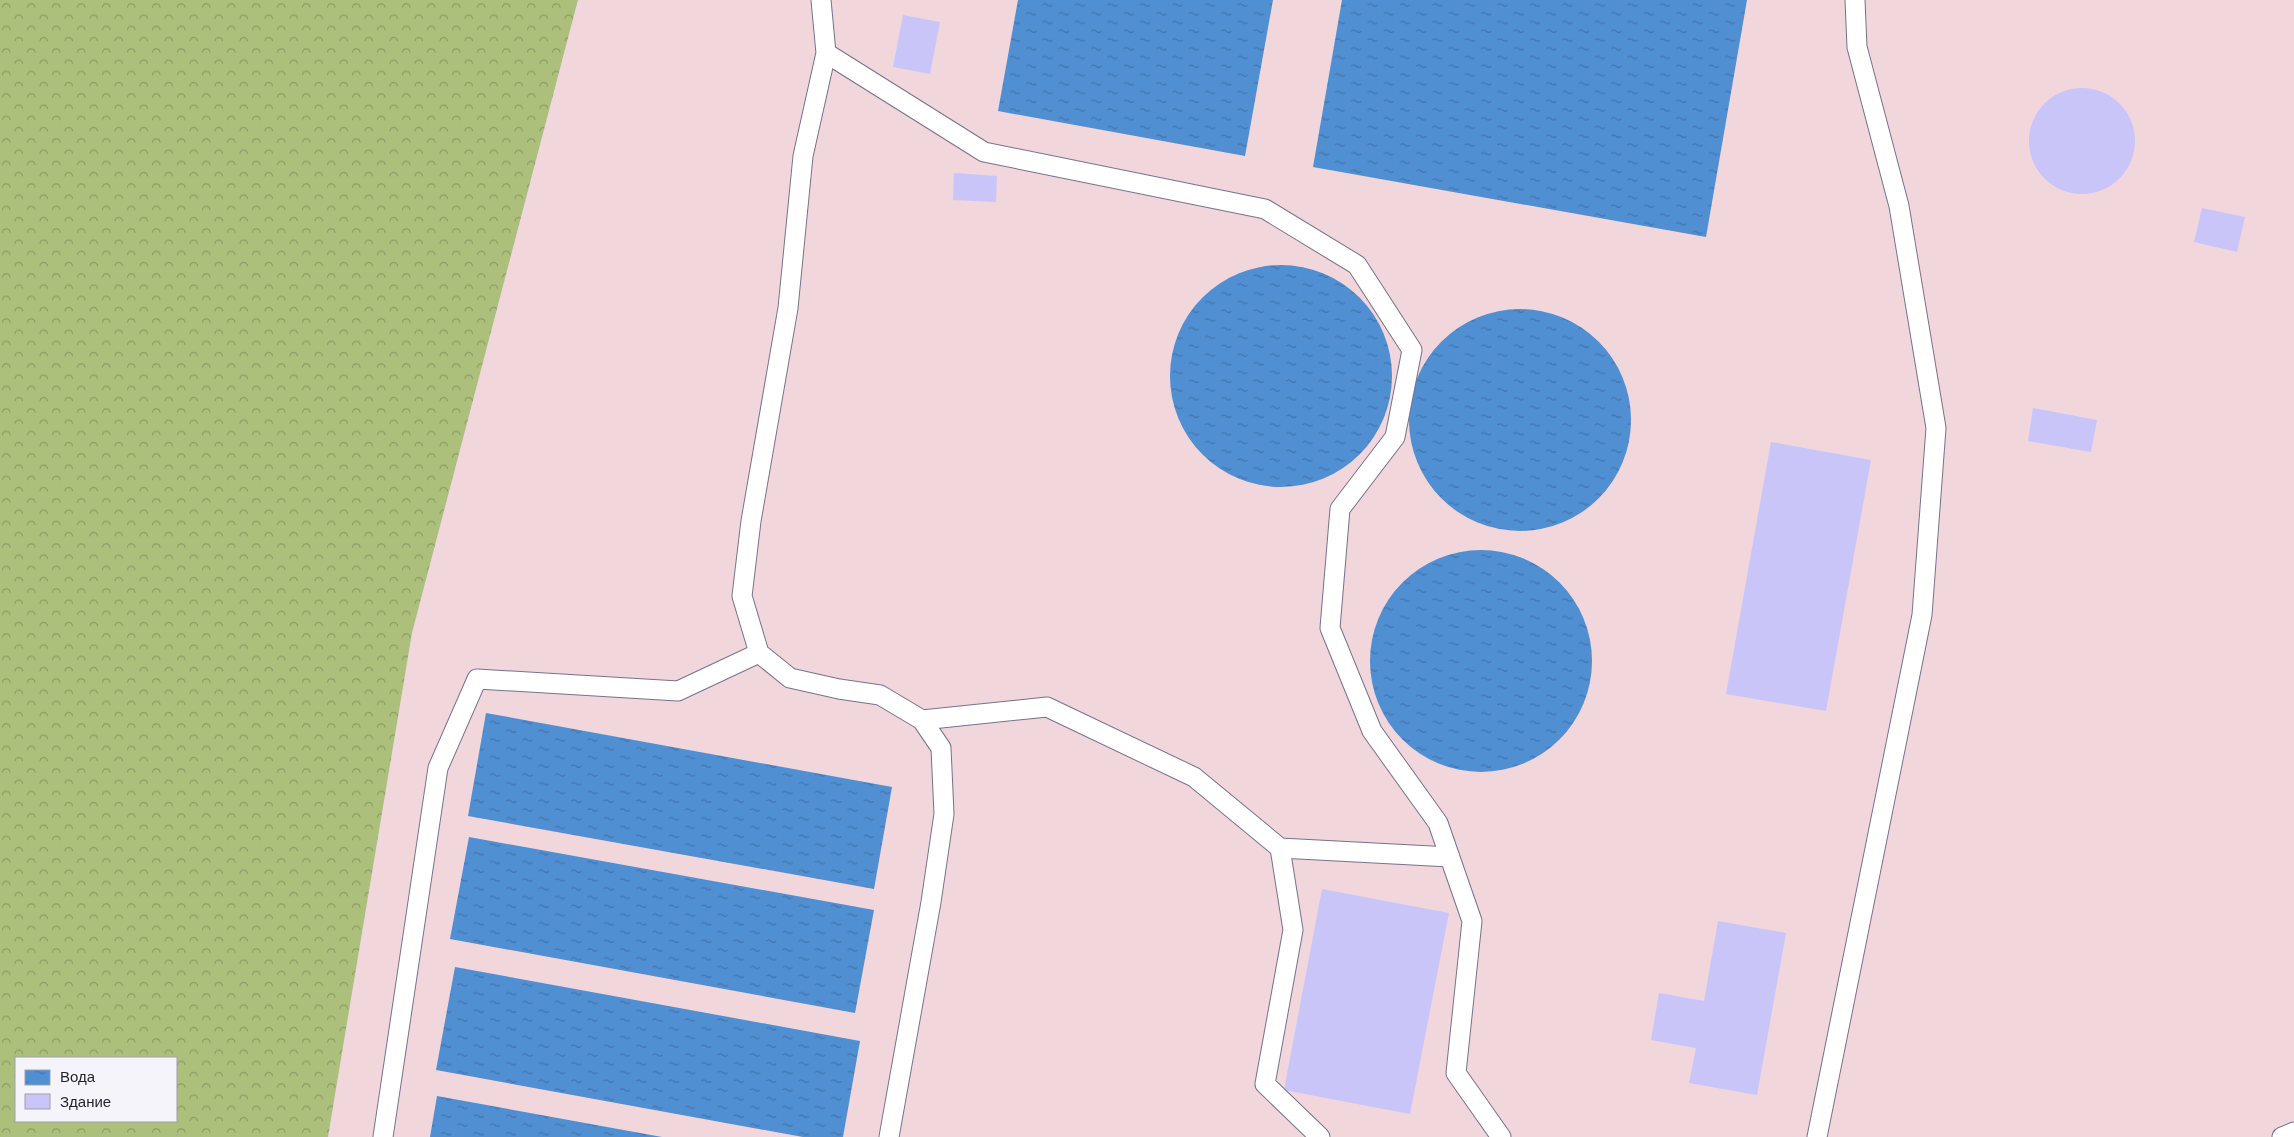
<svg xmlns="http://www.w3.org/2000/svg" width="2294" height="1137" font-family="Helvetica,sans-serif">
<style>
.industrial{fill:#f1d6dc}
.forest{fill:url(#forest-crowns);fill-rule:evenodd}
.water{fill:url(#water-ripples)}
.building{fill:#c9c5f9}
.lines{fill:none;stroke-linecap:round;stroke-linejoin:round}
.service-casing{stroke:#78718d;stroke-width:21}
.service{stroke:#fff;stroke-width:19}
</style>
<defs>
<pattern id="forest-crowns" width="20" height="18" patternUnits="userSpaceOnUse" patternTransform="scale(1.25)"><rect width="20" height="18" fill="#acc07c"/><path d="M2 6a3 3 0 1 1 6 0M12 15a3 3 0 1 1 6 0" fill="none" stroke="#8c9b66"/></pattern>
<pattern id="water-ripples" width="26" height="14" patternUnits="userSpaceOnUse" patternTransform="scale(1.25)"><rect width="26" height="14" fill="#508fd2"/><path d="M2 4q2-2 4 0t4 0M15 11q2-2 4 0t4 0" fill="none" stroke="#4274ab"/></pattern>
</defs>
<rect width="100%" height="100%" fill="#eae4fd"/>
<!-- industrial -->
<path class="industrial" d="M578,0H2294V1137H328L412,633Z"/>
<!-- forest -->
<path class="forest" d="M0,0H578L412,633L328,1137H0ZM16,1058H176V1121H16Z"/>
<!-- water -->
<path class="water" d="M1018,0H1273L1245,156L998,111Z
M1342,0H1747L1706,237L1313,167Z
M1170 376a111 111 0 1 1 222 0a111 111 0 1 1-222 0Z
M1409 420a111 111 0 1 1 222 0a111 111 0 1 1-222 0Z
M1370 661a111 111 0 1 1 222 0a111 111 0 1 1-222 0Z
M486,713L892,787L874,889L468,816Z
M469,837L874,910L855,1013L450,939Z
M455,967L860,1041L843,1137H803L436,1070Z
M437,1096L662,1137H430Z"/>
<!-- building -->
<path class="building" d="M903,15L940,22L930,74L893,67Z
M2029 141a53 53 0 1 1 106 0a53 53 0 1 1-106 0Z
M954,173L997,176L996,202L953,200Z
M2202,208L2245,217L2237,252L2194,242Z
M2033,408L2097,420L2091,452L2028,441Z
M1771,442L1871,460L1826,711L1726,694Z
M1322,889L1449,913L1410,1114L1284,1090Z
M1718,921L1786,933L1757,1095L1689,1083L1696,1048L1651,1040L1659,993L1704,1001Z"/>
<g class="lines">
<!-- service casing -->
<g class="service-casing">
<path id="service" d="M821,0L826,53L803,156L788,308L751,521L742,596L759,653L790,678L839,689L880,695L922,720L941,748L944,814L931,902L889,1137
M826,53L984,152L1265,209L1357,265L1412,350L1395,437L1340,509L1330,628L1372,731L1438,823L1472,921L1456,1073L1501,1137
M922,720L1047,707L1194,777L1280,848L1293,930L1265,1084L1320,1137
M1280,848L1450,857
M383,1137L438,768L477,679L678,691L759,653
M1817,1137L1922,615L1936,428L1899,206L1857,47L1855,0
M2282,1137L2294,1132"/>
</g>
<!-- service -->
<use href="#service" class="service"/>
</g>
<!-- legend -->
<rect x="15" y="1057" width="162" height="65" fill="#f6f4fb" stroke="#a19fa8"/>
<rect x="25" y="1070" width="25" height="15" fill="url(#water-ripples)" stroke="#a19fa8"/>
<text x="60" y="1082" font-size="15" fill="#221f2b">Вода</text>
<rect x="25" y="1094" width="25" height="15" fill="#c9c5f9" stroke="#a19fa8"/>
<text x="60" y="1107" font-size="15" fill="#221f2b">Здание</text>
</svg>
